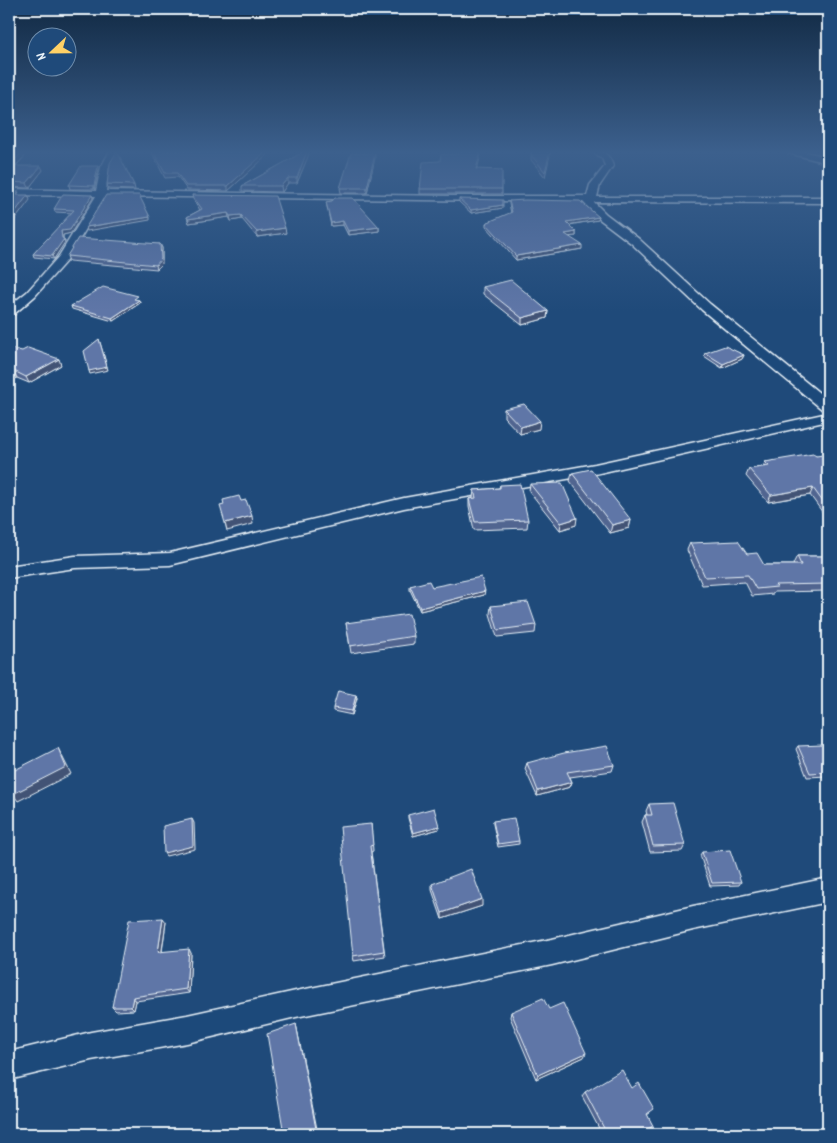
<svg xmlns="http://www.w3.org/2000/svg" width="837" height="1143" font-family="Dekko,sans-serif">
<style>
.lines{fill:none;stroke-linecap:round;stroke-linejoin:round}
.street-casing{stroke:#e8f1f8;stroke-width:3}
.street{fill:#1f4a7a;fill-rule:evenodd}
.wall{fill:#516590;stroke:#e8f1f8}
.shaded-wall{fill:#425375;stroke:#e8f1f8}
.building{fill:#5e76a7;stroke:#e8f1f8}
</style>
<rect width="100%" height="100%" fill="#1f4a7a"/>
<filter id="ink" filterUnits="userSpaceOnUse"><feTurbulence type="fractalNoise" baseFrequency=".02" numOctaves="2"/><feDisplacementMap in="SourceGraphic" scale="10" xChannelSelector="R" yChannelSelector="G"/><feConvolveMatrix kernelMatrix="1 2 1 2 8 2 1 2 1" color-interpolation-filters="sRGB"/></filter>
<g filter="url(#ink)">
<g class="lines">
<!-- street casing -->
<g class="street-casing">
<path id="street" d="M110,151H118L109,167L106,191L453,196H587L590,185L605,166L602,158L591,151C604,151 609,154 613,166L600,185L597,197H828V203L594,202L606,214L639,239L710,304L828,400V411L823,410L702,310L631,243L598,218L583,202L106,196L67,260L35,296L13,315L9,316V306L27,292L59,256L96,196L9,195V189L96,191L101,167Z
M787,151H801L828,157V163L788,153Z
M828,413V421L595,474L404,508L170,565L75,568L9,578V566L75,556L170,553L404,498L595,464Z
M828,878V902L693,930L552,965L296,1017L187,1043L91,1060L9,1080V1052L91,1032L187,1015L296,991L552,939L693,906Z"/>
</g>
<!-- street -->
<use href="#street" class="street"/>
</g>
<!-- wall -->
<path class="wall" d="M9,151H30L16,166L43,170L29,188L9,187Z
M151,151H272L228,191L187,190L178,177L165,178Z
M305,151H308L309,154L297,183H288L282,192L242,191V186Z
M531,151H551L545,177L531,160Z
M458,154L502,189V194H420V189L440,161Z
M375,158L367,193H341L340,188Z
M99,169L94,189H70L69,185Z
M107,184L134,185L135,190L108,189Z
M92,195L93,198L71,233L63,235V238L64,239L65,242L54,259L34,257L33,254L72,213L55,212L54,209Z
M192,195L286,233L257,237L242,219L231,221L229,217L189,223L187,217L200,210L193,199Z
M459,199L503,208L471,213L459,202Z
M332,201L379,227V231L348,235L343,225L331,226L326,202Z
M509,201L599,217L598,220L569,225L576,232V236H569L582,249L516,260L486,226V223L511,213L509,204Z
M160,244L162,248V264L157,269L69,261L67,256Z
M483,287L548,311L547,318L522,325L483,294Z
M139,300L140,303L113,321L72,309L71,306Z
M9,348L61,365L29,383L17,378L11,381L9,380Z
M705,353L744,355L742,359L722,368L704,356Z
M504,409L539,429L520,434L504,417Z
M816,456L828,460V520L810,495L768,502L746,476L749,469L763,467L765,462Z
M572,473L631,520L629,528L610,533L570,481Z
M530,484L576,525L560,530L529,491Z
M500,485L528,520L527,528L474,530L469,506V499L473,498L474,490L499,488Z
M690,543L747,554L764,565H794L793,564L797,556H828V591L774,592L773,594L752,596L745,582L702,585L687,550Z
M410,586L432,587L484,595L420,611L410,590Z
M491,606L536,625L535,633L497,637L490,614Z
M346,623L414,636V644L351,653Z
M356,695L357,698L352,715L333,711V708Z
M798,746L828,756V776L807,777L796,749Z
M527,763L614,765L612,771L570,777L572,782L570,787L537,796L525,769Z
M649,804L685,845L682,851L650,852L642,822L645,815H647L646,811Z
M408,815L439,829L413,836L408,818Z
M493,821L519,841V844L498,847L493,824Z
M371,824L373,851L371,852L385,956L354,961L353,956Z
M702,852L741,882L739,885L710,886L700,855Z
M432,884L482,906L442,919L432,890Z
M166,922L162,952L191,953L189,993L136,1001L134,1010L116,1011L112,1007Z
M549,1009L584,1057L536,1079L510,1017L511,1012Z
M632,1088L650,1113L647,1115L653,1126L649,1129L641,1134H602L582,1096L585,1092Z"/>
<!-- shaded-wall -->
<path class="shaded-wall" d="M24,151H30L11,170L9,166Z
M267,151H272L228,191V186Z
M307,151H308L309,154L297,183V178Z
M481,151H482L476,174V169Z
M375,153V158L367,193V188Z
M41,166L43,170L29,188L27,183Z
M98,166L99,169L94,189V186Z
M288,178V183L282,192L281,186Z
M28,195L30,200L11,225L9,220Z
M92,195L93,198L71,233L63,235V241L64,239L65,242L54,259L52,256L62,238L61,231Z
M503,205V208L471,213V210Z
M228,213L229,217L189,223L188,219Z
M241,215L242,219L231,221L230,216Z
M150,217V220L87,231L86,227Z
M599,217L598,220L566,225V222Z
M343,221V225L331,226V223Z
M379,227V231L348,235V231Z
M285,228L286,233L257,237V232Z
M576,232V236L565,237V234Z
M160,244L162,248V264L157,269L156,265Z
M582,245V249L516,260V256Z
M139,300L140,303L113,321L112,318Z
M548,311L547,318L522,325V318Z
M99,339L108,370L90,374L89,371Z
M744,355L742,359L722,368L723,364Z
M59,359L61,365L29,383L26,377Z
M14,371L17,378L11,381L9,377V374Z
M540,421L539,429L520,434L521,427Z
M813,488L810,495L768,502L771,495Z
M252,516L253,524L227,531L225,523Z
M577,518L576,525L560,530L561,523Z
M631,520L629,528L610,533L612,525Z
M485,591L484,595L420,611V608Z
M356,695L357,698L352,715V711Z
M58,748L71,774L18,801L13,794Z
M572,782L570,787L537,796L538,791Z
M192,819L194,823L195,849L166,856L164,853Z
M439,826V829L413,836V833Z
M482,899V906L442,919V913Z
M163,918L166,922L161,957L158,952Z
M189,949L191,953L189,993L186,989Z
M133,997L136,1001L134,1010L131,1007Z
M296,1024L318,1134H317Z
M586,1053L584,1057L536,1079L538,1075Z"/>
<!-- building -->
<path class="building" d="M9,151H24L9,166H41L27,183L9,182Z
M117,151L134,185L107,184L110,163Z
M153,151H267L228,186H186L177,173H165Z
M305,151H307L297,178H288L281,186H242Z
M458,151H481L476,169L502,170V189H420L423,162L440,161L441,154H458Z
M531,151H550L545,172L532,156Z
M351,153H375L367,188H340Z
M81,166H98L94,186L69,185Z
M9,192H19L17,195H28L9,220Z
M63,194L92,195L70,230L61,231L62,238L64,239L52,256L33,254L74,210L54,209Z
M106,195H139L150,217L86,227Z
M192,195L275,196L285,228L257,232L241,215L230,216L228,213L188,219L187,217L202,209Z
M335,198H353L379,227L348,231L343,221L331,223L326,202L332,201Z
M459,199L503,200V205L471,210Z
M525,200L580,201L599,217L566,222L576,232L565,234L582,245L516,256L486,223L512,212L509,201Z
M78,238L160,244L161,259L156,265L67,256Z
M511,280L548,311L522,318L483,287Z
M103,287L138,296L134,299L139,300L112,318L71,306Z
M99,339L107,367L89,371L84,351Z
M725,346L744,355L723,364L705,353Z
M9,348L22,351L28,348L59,359L26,377L14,371L9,374Z
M524,404L540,421L521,427L504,409Z
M813,454L816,456L823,455L828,460V509L813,488L771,495L749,469L769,466L765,462Z
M591,469L631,520L612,525L572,473Z
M562,483L577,518L561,523L530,484Z
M520,484L528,520L475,522L469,499L476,498L474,490L500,488V485Z
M239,496L241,501L246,500L252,516L225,523L220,506L224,505L223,500Z
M738,541L747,554L757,553L764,565H801L797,556H828V584L775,585L777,587L756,589L748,575L705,577L690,543Z
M481,577L485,591L420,608L410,586L429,581L432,587Z
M528,602L536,625L498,630L491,606Z
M409,614L414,636L350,646L346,623Z
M338,691L356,695L352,711L333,708Z
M823,745L828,756V772L810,773L798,746Z
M607,746L614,765L567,772L572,782L538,791L527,763L564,753Z
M58,748L66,767L13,794L9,782V773Z
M673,803L685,845L653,846L645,815H652L649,804Z
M434,808L439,826L413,833L408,815Z
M514,818L519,841L498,844L493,821Z
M192,819L193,846L164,853L163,826Z
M371,824L373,845L370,846L384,951L353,956L340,827Z
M730,850L741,882L712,883L702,852Z
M471,869L482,899L442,913L432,884Z
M163,918L158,952L189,949L186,989L133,997L131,1007H112L129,920Z
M543,998L549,1009L563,1003L586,1053L538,1075L511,1012Z
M296,1024L317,1134H284L267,1034Z
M622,1070L632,1088L639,1083L654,1109L647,1114L653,1126L639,1134H607L585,1092Z"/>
</g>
<!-- sky -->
<linearGradient id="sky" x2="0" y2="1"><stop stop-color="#112943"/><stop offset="0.49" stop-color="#3c608d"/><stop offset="1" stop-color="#3c608d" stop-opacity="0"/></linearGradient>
<rect width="837" height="311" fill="url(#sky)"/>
<!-- margin -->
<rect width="837" height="1143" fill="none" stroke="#1f4a7a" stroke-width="30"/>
<rect x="15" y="15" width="807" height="1113" fill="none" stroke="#e8f1f8" stroke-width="2" filter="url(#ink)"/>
<!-- north arrow -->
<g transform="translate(52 52) rotate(248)"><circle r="24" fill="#1f4a7a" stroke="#6f8dac"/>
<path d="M0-4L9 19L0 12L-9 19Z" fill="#ffd166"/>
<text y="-8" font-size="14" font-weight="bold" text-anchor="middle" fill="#e8f1f8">N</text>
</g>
</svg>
